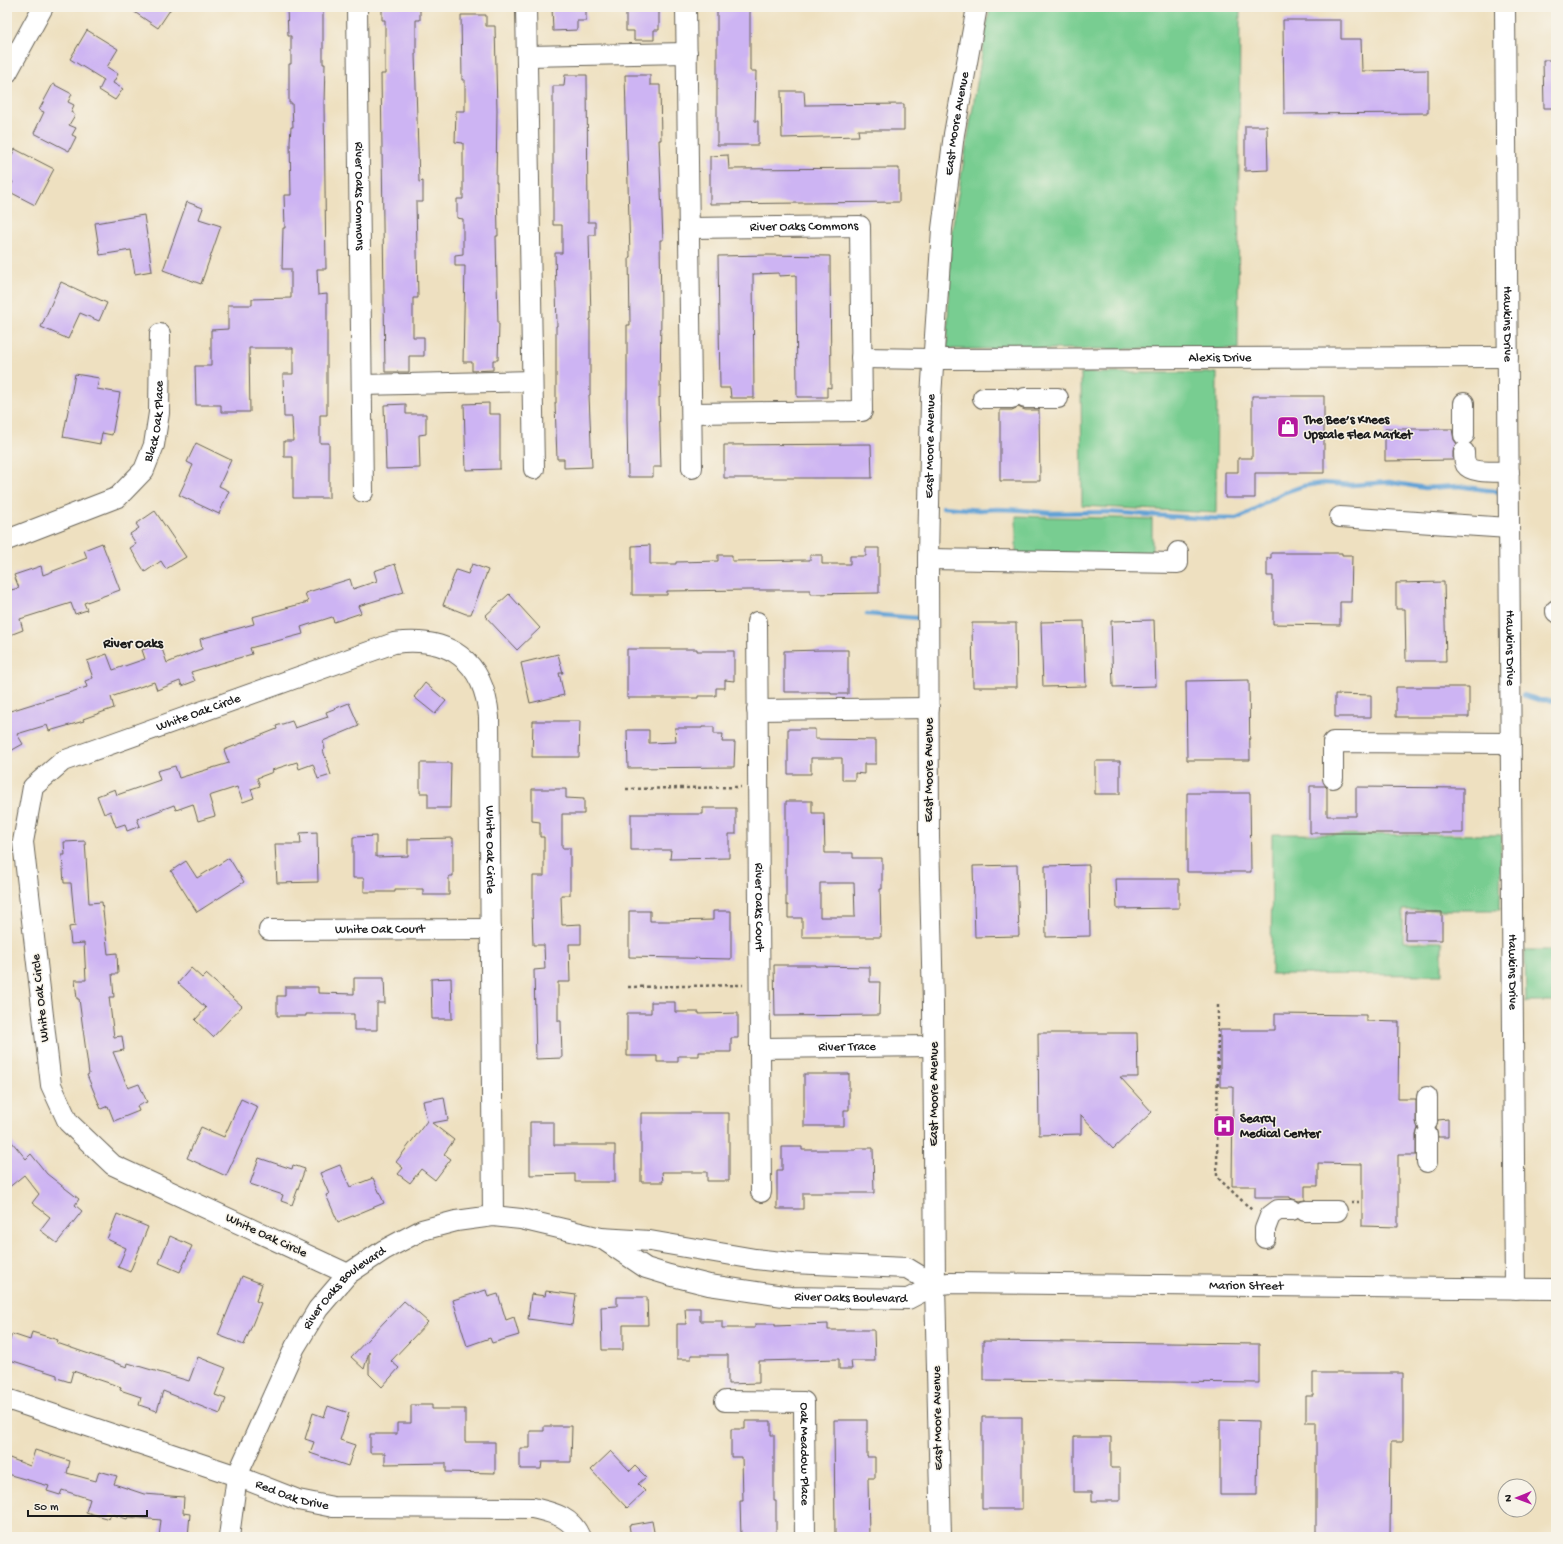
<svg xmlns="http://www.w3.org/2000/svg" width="1563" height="1544" font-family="'Gochi Hand',sans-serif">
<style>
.green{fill:#78cd91;stroke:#4a7456}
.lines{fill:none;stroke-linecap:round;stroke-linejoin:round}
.stream{stroke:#62a2d5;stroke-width:4.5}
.building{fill:#cdb4f3;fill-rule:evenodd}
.minor-casing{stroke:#666155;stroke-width:22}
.path{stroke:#666155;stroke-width:2.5;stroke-dasharray:3 3;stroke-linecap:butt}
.minor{stroke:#fff;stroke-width:20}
.labels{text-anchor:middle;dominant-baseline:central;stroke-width:3;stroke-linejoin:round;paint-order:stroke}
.street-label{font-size:13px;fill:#1c1c1c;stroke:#f7f3e8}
.poi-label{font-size:13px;font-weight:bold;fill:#1c1c1c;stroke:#f7f3e8;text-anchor:start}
.neighbourhood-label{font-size:14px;font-weight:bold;fill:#1c1c1c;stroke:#f7f3e8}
</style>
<rect width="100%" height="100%" fill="#f7f3e8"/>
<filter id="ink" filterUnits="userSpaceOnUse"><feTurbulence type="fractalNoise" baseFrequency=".025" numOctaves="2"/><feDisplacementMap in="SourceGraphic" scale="8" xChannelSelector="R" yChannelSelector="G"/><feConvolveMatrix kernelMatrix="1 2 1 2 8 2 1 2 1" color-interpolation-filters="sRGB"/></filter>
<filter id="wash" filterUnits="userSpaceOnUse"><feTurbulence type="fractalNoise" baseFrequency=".012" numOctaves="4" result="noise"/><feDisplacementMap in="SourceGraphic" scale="16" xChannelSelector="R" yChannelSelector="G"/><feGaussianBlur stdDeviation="0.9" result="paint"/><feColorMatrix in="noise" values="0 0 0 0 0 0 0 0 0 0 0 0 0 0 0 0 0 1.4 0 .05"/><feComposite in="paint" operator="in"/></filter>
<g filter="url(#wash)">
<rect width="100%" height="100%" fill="#eee0c0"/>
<!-- green -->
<path class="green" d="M990,7H1240L1238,349H947L951,236Z
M1081,373H1217L1216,513L1082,506Z
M1016,516C1061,518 1106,517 1152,519V557L1016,554Z
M1272,834L1501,835L1500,910H1403V942H1442V975L1271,974Z
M1525,950H1556V1002H1526Z"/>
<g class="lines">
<!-- stream -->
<path class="stream" d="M943,507L980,510L997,509L1022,510L1051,513L1107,512L1196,518L1236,519L1248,514L1266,502L1283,493L1303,486L1323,483L1352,485L1389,482L1425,488L1458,486L1500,492
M867,614L917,618
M1523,695L1539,700L1556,701"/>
</g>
<g id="blocks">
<!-- building -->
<path class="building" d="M127,7H172L158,28Z
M287,7H323V64H325L324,103L326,269H317L318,295L327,294V415H320V443H329V498H293V457H284V441H293L292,417H284L283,374H293V348H249L250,412H221V405H196L195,366H211V330L228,329V305H252V299L291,298V269H282L283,228H285L284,195H291L290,141L291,127H293L292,103H289V64H291V36H288Z
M382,7H420V20H416V54H415L419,182L423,181V202H416L418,298H413V337H424V356H409V372H385L381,74H385V20H382Z
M552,7H586V21H577V30L553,31Z
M634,7H659V30H654V40H634V31H626V10H634Z
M717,7H750V71H756L755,121H758V145H717Z
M461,15H486V26H495L497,110L496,182H497L498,236H496L498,324H499L498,360H493V370L472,371V362H463L465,266H455V255L463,254V219L457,218V199H463V143L455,142L456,111H465V80H462Z
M1283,20H1341V39H1361L1362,71L1428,70V113L1284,114Z
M87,30L118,49L107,67L118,74L113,83L123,89L115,100L99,90L104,80L70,59Z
M1543,60H1556V108H1544Z
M565,75H587L588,222H595V235H589L591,319H590V395H589L592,467L564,468V459H557L555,403H556V326H557L555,253H562V225H553V86H564Z
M625,75H650V85H660L661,140H659L663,240H660L661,310L660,398L659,397L661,467H653V477H628L627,418V325H630L629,257H630Z
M53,84L72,94L68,102L74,105L71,112L75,115L69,125L76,128L72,135L76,137L69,151L34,133L44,112L39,110Z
M781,91H804L805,105L904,104V130H858L859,136L782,138Z
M1245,126H1267L1268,170L1245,171Z
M15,149L54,169L35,205L8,191L13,182L7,179V164Z
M728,155L729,169L899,168V202L710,204V156Z
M187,202L203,208L199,219L221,226L201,284L163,270Z
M144,215L152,271L135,274L131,250L100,255L95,223Z
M768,255L830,256L831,388L827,387V397H797L796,275L779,276V273L753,274L754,398H731L730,388H720L718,256Z
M61,282L107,303L99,321L80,313L68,339L41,327Z
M75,374L99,378L97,389L120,393L112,435L102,433L100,444L63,437Z
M1252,396H1324V473H1255V498H1225V472H1238V458H1252Z
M489,403V414H500V469L466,470L464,404Z
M406,404V414H426V434L419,435L420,468L386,469L384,405Z
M1018,407L1025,410H1039L1040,481H1000V410H1012Z
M1385,429H1452L1454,440L1457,444L1454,447L1453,452V460L1385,461Z
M196,443L231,460L219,486L229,491L219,514L179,495L193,465L187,462Z
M871,444L872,478H724V445Z
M155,511L186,557L166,569L161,561L145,572L130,548L136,544L130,534L139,528L136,524Z
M102,543L120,590L84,603L87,610L75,614L71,603L20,619L23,630L10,635L7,627V587L10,586L11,590L19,588L14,575L41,566L43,575L87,558L84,550Z
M650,545V564H676V562L718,561V555H732V561L810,560V555H822V564H850V556H866V548H879V593L810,594V590H750L667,591V595H632V546Z
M1271,553H1342V555H1352L1351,602H1340V625L1273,624V576H1267V558H1271Z
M395,564L404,592L358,606L361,613L334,622L332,617L301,627L303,634L250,648L252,654L191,672L195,681L182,686L180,681L157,690L154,682L111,697L114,708L83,719L84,721L49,731L47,725L17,734L23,744L7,753V712L87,687L85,681L93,678L87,661L107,654L113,670L145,659L142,650L160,643L167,663L202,649L200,639L254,624L252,617L308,602L305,593L350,579L353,589L377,581L374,571Z
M472,564L488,570L471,614H466L443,605L456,570L468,574Z
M1444,582L1446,661H1406L1405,609H1396V583Z
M509,594L540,628L517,650L485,616Z
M1154,620L1156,686L1113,687L1111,621Z
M1084,621L1086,686L1043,687L1041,622Z
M972,623H1016L1017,687H973Z
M627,649H697V651H734V681L725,680V688H716V696H698V698H627Z
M821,650H848V694H831V692H784V651Z
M558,654L563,673H559L564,695L530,703L521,663Z
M1249,680L1250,760H1187L1186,681Z
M425,683L446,701L435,714L414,697Z
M1396,687H1469V717H1396Z
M1335,694L1371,695V717H1335Z
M349,703L359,726L323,741L325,749L323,750L331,775L318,779L313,764L299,769L297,762L272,770L273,772L257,778L260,786L251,789L254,798L243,802L237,787L209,796L215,816L198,821L193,804L176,810L174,805L137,819L140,826L127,831L125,824L116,827L110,811L104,814L97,796L115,789L117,795L160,780L157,771L175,766L179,778L229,763L224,750L277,729L276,726L292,721L295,728L328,717L326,712Z
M533,721H580L579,757H532Z
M702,727H714V734H723L722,742H735L734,767L628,768L627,730H649V743L676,742L675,728H702Z
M788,729H815V739L876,740V764H864V774L855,773V780H842V758H811V774H788Z
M1095,761H1120V794H1095Z
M420,763H451L450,808H428V793H420Z
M1310,786H1325L1327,788V816H1356V787L1463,788V833H1310Z
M532,789H566V798L584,799V814H562V848H570V895H561L562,925L581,924V944H569L570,982H558V1021H561L562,1058L536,1059L534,970L545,969L544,945H533L532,909H533V876H544V837H540V822L532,821Z
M1187,793H1250L1251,872H1187Z
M786,801H812V813H824L825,853H853V858H882V889H880L881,937H802V918H788V905H786ZM820,883H854L855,917H820Z
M703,808H736V834H729V858L670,859L671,850H631V814H703Z
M317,832L318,882L277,883L275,844H301L300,833Z
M376,836V857L408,856V839L453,838V876H449V895H423V889H395V892H364V878H353V837Z
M85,841L89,903L102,902L108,954L117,953L118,974H112L114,997H109L114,1037L122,1036L124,1050L113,1052L128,1088L139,1084L147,1102L137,1106L139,1111L114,1121L108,1106L101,1109L87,1075L89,1074L79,999H77L75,980H86L84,943L71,944L69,927L75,926L71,883H64L62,855H65L64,842Z
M229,858L244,882L197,912L171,871L186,861L197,878Z
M1017,865L1019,936L975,937L973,866Z
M1089,865L1090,936L1046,937L1045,866Z
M1116,879H1179V908L1117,909Z
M629,911H650V921H674L713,920V911H731V959L629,957Z
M1406,912H1442V940H1405Z
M774,965H815V966L870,967V982H880L879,1015L775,1016Z
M191,968L202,978L206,974L242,1006L213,1037L195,1020L206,1008L178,983Z
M354,978H384L385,1003H377V1030H354V1014H306V1016H277V996H285V987H318V993L354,994Z
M451,978L452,1019H432L431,979Z
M651,1002H675V1012H699V1014L738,1013V1038H731V1052H699V1056H678V1062H657V1056H627V1013H651Z
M1275,1014L1366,1015V1021L1399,1022L1398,1099H1416V1122L1418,1128L1416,1135V1155H1398V1227L1362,1226V1164L1318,1163V1186H1305V1200L1299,1201L1290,1198V1197H1255V1186H1232L1233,1087H1220V1030H1275Z
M1038,1033H1137L1138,1077H1120L1152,1112L1113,1149L1081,1115V1134L1039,1135Z
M804,1074H849V1110H844V1126H804Z
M444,1097L448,1120L432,1123L454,1140L444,1154L451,1159L435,1180L421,1169L410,1183L398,1174L403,1168L396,1162L427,1121L423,1101Z
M241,1099L258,1107L226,1176L187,1158L201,1127L224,1137Z
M641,1113H729V1181H707V1172H662L663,1182H641Z
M1448,1119V1137H1438L1436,1128L1438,1120Z
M530,1122H554V1145H615V1182H575V1174L530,1175Z
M7,1136L26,1159L31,1154L47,1174L79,1199L75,1205L82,1211L57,1243L40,1230L50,1217L32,1203L39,1194L24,1175L7,1189Z
M782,1147H802V1150H856V1148H873L874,1193H803V1209H777V1170H782Z
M259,1158L292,1169L293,1165L305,1169L292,1205L281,1201L283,1195L250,1184Z
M340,1165L350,1187L373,1178L384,1203L338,1222L326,1195L329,1194L320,1173Z
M117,1214L148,1227L130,1272L118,1267L126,1248L107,1239Z
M170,1236L192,1246L180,1272L159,1263Z
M242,1276L262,1284L256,1301L261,1303L244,1345L218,1335Z
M486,1290L488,1297L498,1294L506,1320L514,1317L519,1335L492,1343L490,1338L467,1346L453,1300Z
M546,1291L576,1295L572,1325L528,1319L531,1294L545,1296Z
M617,1297H647L648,1325H623V1350H602L601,1307L617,1306Z
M404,1301L428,1322L391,1361L399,1368L382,1387L369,1374V1352L364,1369L351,1357Z
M685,1308H700V1321H722V1328H755V1324H775V1326L828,1324V1330H874L875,1361H851L852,1369H839V1359L759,1361V1383L728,1384V1355H691V1359H677V1324H686Z
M32,1332L58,1340L57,1343L127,1367L128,1363L189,1381L198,1357L226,1368L215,1395L226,1399L220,1414L163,1391L157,1411L139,1405L141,1397L120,1390L121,1387L73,1371L70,1382L57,1378V1375L7,1359V1348L12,1334L30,1340Z
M983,1341L1259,1344V1383L983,1380Z
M1313,1373H1403V1442H1391L1390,1537H1316V1422H1306V1396H1313Z
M411,1405H432V1409H465V1442H495V1473L446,1472V1463L385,1464V1453H370V1434H397V1423H411Z
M328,1406L349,1413L340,1440L355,1445L348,1466L310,1453L314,1442L305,1439L313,1413L324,1417Z
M982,1417H1022V1509H982Z
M834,1420H867V1457H875V1478H868L869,1537H835Z
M1220,1420L1258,1421L1257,1495H1220Z
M745,1421H771V1435H774V1501H776V1537H741L740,1501H743L742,1457H731V1429H745Z
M544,1426H572L571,1462H542L541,1469H520V1448H530V1431H544Z
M1074,1437H1111V1468H1120V1501H1092V1492H1074Z
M35,1450L70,1461L67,1473L96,1481L99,1471L117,1476L114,1484L144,1494L184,1497L183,1513L190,1514L188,1537H159L161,1520L128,1517L127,1519L111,1514L109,1519L86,1512L90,1499L62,1490L60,1495L47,1491L49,1486L7,1474V1457L30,1466Z
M611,1451L630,1471L635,1466L646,1477L638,1484L645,1491L627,1508L591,1470Z
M652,1521L655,1537H631L629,1525Z"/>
</g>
</g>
<g filter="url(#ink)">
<use href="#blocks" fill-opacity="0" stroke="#666155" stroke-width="1"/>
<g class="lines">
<!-- minor casing -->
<g class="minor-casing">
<g id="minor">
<path id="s1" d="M357,7L363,492"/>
<path d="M526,7L534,469"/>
<path d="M686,7L692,468"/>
<path id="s2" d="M1505,7L1515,1289"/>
<path d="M527,56L687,53"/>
<path d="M7,73L43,7"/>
<path id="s3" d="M689,228L860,226L862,411L692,413"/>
<path id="s4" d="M861,358L932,359L1508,357"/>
<path d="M362,385L532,381"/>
<path d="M983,398H1012"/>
<path d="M1025,398H1058"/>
<path d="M1464,403V435"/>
<path d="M1464,452C1464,456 1464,461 1466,465C1472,474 1499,471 1509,472"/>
<path d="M1340,517L1509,528"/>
<path id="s5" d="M7,540L118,497L144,470L154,445L159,413L160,334"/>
<path d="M928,559L1178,563V552"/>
<path d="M1556,610V612"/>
<path id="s6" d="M757,622L761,1192"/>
<path d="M757,710L929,708"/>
<path d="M1333,778V742L1511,743"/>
<path id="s7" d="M269,930L491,929"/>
<path id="s8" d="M760,1048L933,1046"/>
<path d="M1427,1122V1097"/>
<path d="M1427,1162V1135"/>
<path d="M1305,1211H1337"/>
<path id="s9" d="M601,1238L646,1268L669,1275L709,1285L790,1297L908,1299L935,1285L949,1283L1556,1289"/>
<path d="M1265,1238V1229L1270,1216L1278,1210H1292"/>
<path id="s10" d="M348,1274L113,1165L68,1122L51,1085L23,842L33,787L63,761L394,643C449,636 484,660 489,717L493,1216"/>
<path id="s11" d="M7,1399L237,1476L298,1500L333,1507L533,1508C553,1513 571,1516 580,1537"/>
<path id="s12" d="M725,1401L804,1402L805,1537"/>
<path id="s13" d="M229,1537L237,1476L295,1347L318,1309L348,1274L384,1250L422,1230L456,1221L493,1216L521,1219L601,1238L650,1241L755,1259L791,1263L907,1268L935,1285"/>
<path id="s14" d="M941,1537L935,1285L933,1005L929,837L928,559L931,397L942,229L954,134L977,7"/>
</g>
</g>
<!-- path -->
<path class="path" d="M626,789L741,787
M628,987L743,985
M1218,1005L1217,1177L1253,1211
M1351,1202H1359"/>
<!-- minor -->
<use href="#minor" class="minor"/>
</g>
</g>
<!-- icons -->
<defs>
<g id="shop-square" transform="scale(1.15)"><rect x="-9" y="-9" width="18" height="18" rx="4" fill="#b5179e" stroke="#f7f3e8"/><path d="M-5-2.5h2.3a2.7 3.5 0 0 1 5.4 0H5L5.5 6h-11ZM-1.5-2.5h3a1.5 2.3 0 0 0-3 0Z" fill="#fff"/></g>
<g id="hospital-square" transform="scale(1.15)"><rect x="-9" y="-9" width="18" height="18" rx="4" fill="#b5179e" stroke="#f7f3e8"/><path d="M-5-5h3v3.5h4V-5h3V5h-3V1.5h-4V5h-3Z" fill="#fff"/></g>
</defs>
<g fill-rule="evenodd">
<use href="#shop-square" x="1288" y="427"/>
<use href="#hospital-square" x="1224" y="1126"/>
</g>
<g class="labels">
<!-- street labels -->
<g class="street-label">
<text stroke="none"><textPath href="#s14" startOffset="1415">East Moore Avenue</textPath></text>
<text stroke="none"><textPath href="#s1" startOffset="189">River Oaks Commons</textPath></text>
<text stroke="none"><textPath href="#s3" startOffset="115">River Oaks Commons</textPath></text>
<text stroke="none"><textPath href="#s2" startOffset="317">Hawkins Drive</textPath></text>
<text stroke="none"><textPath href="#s4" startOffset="359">Alexis Drive</textPath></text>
<text stroke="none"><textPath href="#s5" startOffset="207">Black Oak Place</textPath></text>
<text stroke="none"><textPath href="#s14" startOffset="1091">East Moore Avenue</textPath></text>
<text stroke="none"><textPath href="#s2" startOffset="641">Hawkins Drive</textPath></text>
<text stroke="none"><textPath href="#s10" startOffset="846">White Oak Circle</textPath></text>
<text transform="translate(929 770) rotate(-90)">East Moore Avenue</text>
<text stroke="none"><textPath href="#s10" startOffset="1325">White Oak Circle</textPath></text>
<text stroke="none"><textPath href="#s6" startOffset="285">River Oaks Court</textPath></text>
<text stroke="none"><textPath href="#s7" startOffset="111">White Oak Court</textPath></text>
<text stroke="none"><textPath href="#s2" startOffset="965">Hawkins Drive</textPath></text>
<text transform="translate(41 998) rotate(-96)">White Oak Circle</text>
<text stroke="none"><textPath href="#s8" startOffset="87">River Trace</textPath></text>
<text transform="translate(934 1094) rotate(-90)">East Moore Avenue</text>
<text transform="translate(266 1236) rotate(25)">White Oak Circle</text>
<text stroke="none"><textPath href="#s9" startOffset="661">Marion Street</textPath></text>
<text stroke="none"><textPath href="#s13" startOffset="281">River Oaks Boulevard</textPath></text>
<text stroke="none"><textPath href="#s9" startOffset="262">River Oaks Boulevard</textPath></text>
<text transform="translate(938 1418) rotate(-91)">East Moore Avenue</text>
<text stroke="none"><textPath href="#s12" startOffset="131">Oak Meadow Place</textPath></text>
<text stroke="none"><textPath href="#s11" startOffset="301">Red Oak Drive</textPath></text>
</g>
<!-- poi labels -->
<g class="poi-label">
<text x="1304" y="420">The Bee’s Knees<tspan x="1304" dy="15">Upscale Flea Market</tspan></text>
<text x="1240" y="1119">Searcy<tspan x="1240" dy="15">Medical Center</tspan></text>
</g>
<!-- neighbourhood labels -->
<g class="neighbourhood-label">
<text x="133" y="644">River Oaks</text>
</g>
</g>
<!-- margin -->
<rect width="1563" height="1544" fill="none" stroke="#f7f3e8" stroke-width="24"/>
<!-- north arrow -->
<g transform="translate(1517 1498) rotate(269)"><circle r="19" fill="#f7f3e8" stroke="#9f9d96"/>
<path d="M0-3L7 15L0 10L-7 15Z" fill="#b5179e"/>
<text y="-6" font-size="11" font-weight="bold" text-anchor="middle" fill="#1c1c1c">N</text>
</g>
<!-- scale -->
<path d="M28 1510v6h119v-6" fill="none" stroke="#1c1c1c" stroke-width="2"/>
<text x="34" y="1510" font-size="12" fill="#1c1c1c" stroke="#f7f3e8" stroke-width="3" paint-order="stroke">50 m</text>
</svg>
